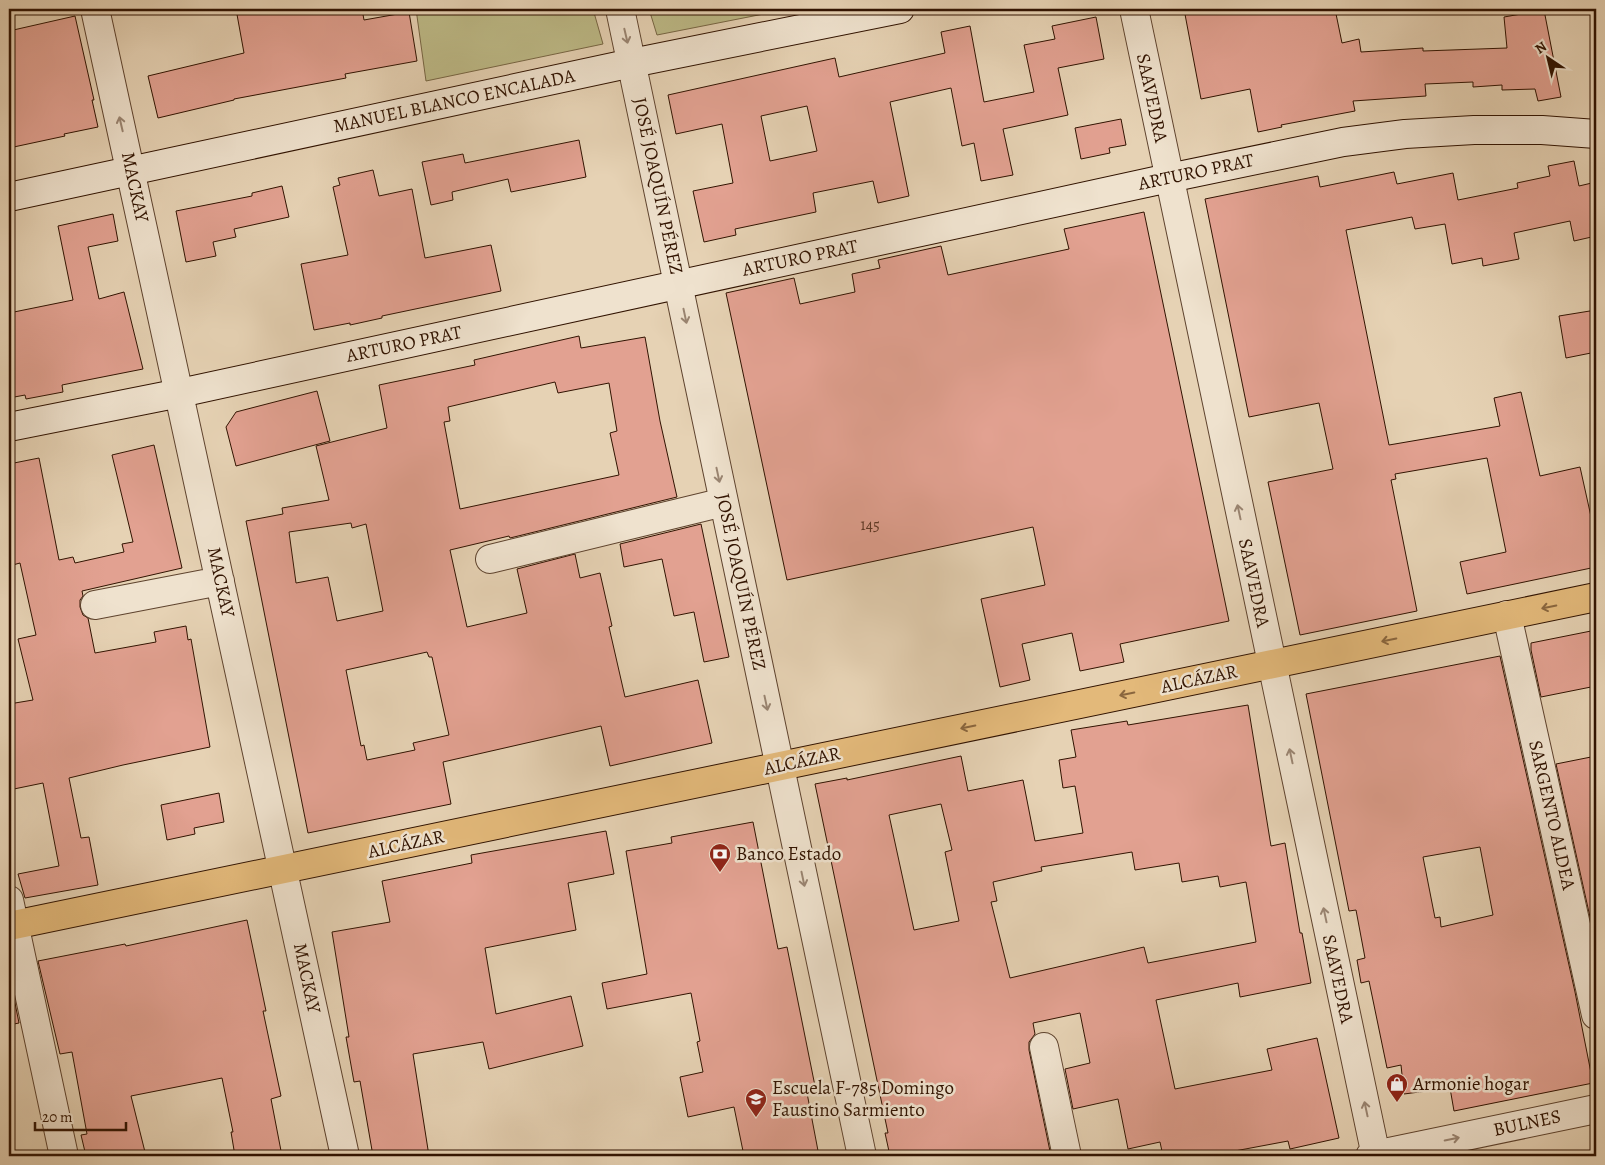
<svg xmlns="http://www.w3.org/2000/svg" width="1605" height="1165" font-family="Alegreya,serif">
<style>
.green{fill:#bdba87;stroke:#764}
.building{fill:#e2a191;stroke:#311301;fill-rule:evenodd}
.lines{fill:none;stroke-linecap:round;stroke-linejoin:round}
.street-casing{stroke:#5e432e;stroke-width:30}
.secondary-casing{stroke:#311301;stroke-width:30}
.primary-casing{stroke:#311301;stroke-width:30}
.street{stroke:#efe2ce;stroke-width:28}
.secondary{stroke:#efe2ce;stroke-width:28}
.primary{stroke:#e3b97a;stroke-width:28}
.oneway{stroke:#9a8572}
.oneway2{stroke:#8a663e}
.labels{text-anchor:middle;dominant-baseline:central;stroke-width:5;stroke-linejoin:round;paint-order:stroke}
.number-label{font-size:16px;fill:#5d3625}
.street-label{font-size:19px;fill:#311301;stroke:#efe2ce}
.poi-label{font-size:19px;fill:#311301;stroke:#efe2ce;text-anchor:start}
</style>
<rect width="100%" height="100%" fill="#e6d2b4"/>
<filter id="stains"><feTurbulence type="fractalNoise" baseFrequency=".004" numOctaves="4"/><feColorMatrix values="0 0 0 0 .2 0 0 0 0 .09 0 0 0 0 .02 0 0 0 .5 -.17"/></filter>
<radialGradient id="worn" r=".72"><stop offset=".6" stop-color="#630" stop-opacity="0"/><stop offset="1" stop-color="#630" stop-opacity=".3"/></radialGradient>
<!-- green -->
<path class="green" d="M416,9H593L603,44L426,81Z
M649,9H789L657,35Z"/>
<!-- building -->
<path class="building" d="M236,9H362L364,20L409,12L417,61L345,74L346,78L234,99V100L158,118L148,76L244,53Z
M1184,9H1335L1342,43L1359,39L1361,52L1423,48V51L1507,48L1504,17L1544,10L1561,97L1538,101L1535,89L1502,90V85L1473,87V82L1425,84L1426,96L1353,101L1355,111L1281,125L1282,127L1258,132L1250,89L1201,99Z
M75,16L94,100H92L98,127L64,134L65,136L9,148V31Z
M1096,17L1104,59L1058,68L1068,115L1003,129L1013,175L981,181L974,143L962,146L951,88L890,102L909,196L878,203L873,181L813,193L816,212L735,229L736,235L704,242L693,191L733,183L722,124L676,134L668,95L835,58L839,77L945,53L941,32L970,26L984,102L1034,92L1024,45L1055,39L1052,26ZM807,106L817,151L770,161L761,116Z
M1121,119L1126,145L1109,148L1110,153L1081,159L1075,128Z
M579,140L586,177L511,192L508,179L452,192L453,200L431,205L422,162L463,154L465,163Z
M1574,161L1579,186L1596,182V236L1574,241L1570,221L1514,233L1519,259L1483,266L1482,258L1452,264L1445,224L1415,229L1412,217L1346,230L1389,445L1500,426L1494,398L1521,392L1540,476L1580,467L1596,539V567L1467,594L1460,562L1506,552L1487,458L1395,474L1396,479L1391,480L1417,611L1300,635L1268,482L1333,469L1319,403L1249,417L1205,199L1318,176L1320,187L1394,172L1397,184L1453,173L1458,200L1518,188L1517,183L1550,176L1548,166Z
M373,170L379,196L412,189L425,258L491,245L501,291L382,316V318L350,325V323L314,330L301,264L348,255L333,187L340,185L338,178Z
M282,186L289,217L234,229L236,237L213,242L216,256L186,262L176,211L252,196V193Z
M1144,212L1229,621L1120,644L1124,662L1080,671L1072,633L1022,644L1030,680L1000,687L981,599L1045,585L1033,527L787,580L726,293L794,278L800,304L855,292L852,274L880,268L878,260L941,246L948,275L1069,249L1064,229Z
M113,214L118,241L88,247L99,299L124,292L143,369L62,385L63,392L26,399L25,395L9,398V313L73,300L58,226Z
M1596,310V352L1566,358L1559,316Z
M579,336L581,348L645,337L660,421L677,497L510,538L509,536L450,550L467,627L527,613L517,569L575,554L580,578L600,573L612,626L609,627L625,697L698,680L712,743L610,766L601,726L443,762L451,804L308,833L246,521L283,514L282,508L329,500L316,446L387,428L379,385L475,365L474,360ZM555,382L558,393L609,383L617,431L610,433L619,475L460,509L444,422L450,421L448,407ZM351,523L352,528L366,524L383,611L337,621L328,577L296,583L289,532ZM427,652L429,657H432L449,735L413,743L415,750L367,760L364,745L361,746L346,670Z
M317,391L330,441L236,466L226,427L236,412Z
M154,445L182,568L82,591L83,596L80,600V607L83,615L88,618L95,653L156,642L154,632L186,626L188,640L191,639L210,747L123,765L69,778L81,838L89,837L98,885L25,898L18,874L59,866L43,783L9,790V704L33,700L18,639L36,635L20,563L9,566V464L39,458L59,560L73,557L75,563L124,552L122,544L133,542L112,455Z
M701,524L729,657L704,662L694,612L674,616L662,559L624,567L620,544Z
M1596,630V686L1541,697L1531,650V643Z
M1500,656L1575,992L1593,1083L1454,1111L1450,1088L1404,1094L1401,1065L1387,1068L1369,981L1361,983L1357,960L1365,958L1356,910L1349,911L1306,694ZM1480,847L1493,915L1441,927L1440,917L1435,918L1423,857Z
M1248,705L1271,846L1285,843L1300,933H1302L1311,983L1240,997L1238,983L1156,1000L1175,1089L1272,1070L1267,1049L1317,1038L1339,1138L1290,1149L1288,1141L1208,1156H1163L1160,1142L1128,1149L1118,1099L1073,1109L1065,1069L1090,1063L1080,1013L1033,1023L1035,1034L1029,1042V1050L1051,1156H890L885,1133H888L815,784L847,778V780L961,756L968,791L1023,780L1035,841L1083,833L1075,786L1063,788L1059,760L1076,757L1071,730L1127,721L1128,725ZM941,804L952,850L945,852L959,921L914,930L889,815ZM1132,852L1135,870L1179,863L1182,882L1218,876L1220,887L1246,882L1256,942L1148,963L1144,947L1010,978L991,902L997,901L993,882L1042,871L1041,867Z
M1596,756V944L1556,764Z
M219,793L224,822L194,828L195,834L167,840L161,805Z
M753,822L778,949L787,947L816,1091L807,1093L819,1156H744L734,1107L688,1117L680,1077L703,1072L697,1042L700,1041L691,993L607,1009L602,983L647,974L626,851L672,843L671,837Z
M606,831L614,874L568,883L576,930L485,948L496,1014L571,996L583,1046L489,1069L483,1042L413,1054L429,1156H373L360,1081L354,1082L346,1037H349L332,932L390,922L382,881L472,863L471,855Z
M247,920L266,1011H263L281,1096L271,1099L282,1156H235L231,1132H233L222,1078L131,1096L146,1156H86L81,1135L87,1134L72,1052L60,1054L38,961L125,944L126,946Z
M9,973L19,1023L9,1025Z"/>
<g class="lines">
<!-- street casing -->
<g class="street-casing">
<path id="street" d="M95,9L345,1156
M620,9L862,1156
M1134,9L1376,1156
M490,559L724,502
M95,605L220,581
M1507,615L1596,1015
M9,900L64,1156
M1044,1047L1067,1156
M1370,1156L1596,1109"/>
</g>
<!-- secondary casing -->
<g class="secondary-casing">
<path id="secondary" d="M9,197L632,63L900,9
M9,427L180,393L1169,178L1343,142L1405,134L1474,130H1542L1596,134"/>
</g>
<!-- primary casing -->
<g class="primary-casing">
<path id="primary" d="M9,926L1596,597"/>
</g>
<!-- street -->
<use href="#street" class="street"/>
<!-- secondary -->
<use href="#secondary" class="secondary"/>
<!-- primary -->
<use href="#primary" class="primary"/>
</g>
<!-- one-way arrows -->
<defs><path id="oneway-shaft" d="M-6 0H5M1.5-3L5.5 0L1.5 3" fill="none" stroke-width="1.6" stroke-linecap="round" stroke-linejoin="round" transform="scale(1.25)"/></defs>
<g class="oneway">
<use href="#oneway-shaft" transform="translate(626 36) rotate(77)"/>
<use href="#oneway-shaft" transform="translate(121 124) rotate(-103)"/>
<use href="#oneway-shaft" transform="translate(685 316) rotate(78)"/>
<use href="#oneway-shaft" transform="translate(718 475) rotate(78)"/>
<use href="#oneway-shaft" transform="translate(1239 512) rotate(-102)"/>
<use href="#oneway-shaft" transform="translate(766 703) rotate(78)"/>
<use href="#oneway-shaft" transform="translate(1291 756) rotate(-102)"/>
<use href="#oneway-shaft" transform="translate(803 879) rotate(78)"/>
<use href="#oneway-shaft" transform="translate(1325 915) rotate(-102)"/>
<use href="#oneway-shaft" transform="translate(1366 1109) rotate(-102)"/>
<use href="#oneway-shaft" transform="translate(1452 1139) rotate(-12)"/>
</g>
<g class="oneway2">
<use href="#oneway-shaft" transform="translate(1549 607) rotate(168)"/>
<use href="#oneway-shaft" transform="translate(1389 640) rotate(168)"/>
<use href="#oneway-shaft" transform="translate(1127 694) rotate(168)"/>
<use href="#oneway-shaft" transform="translate(968 727) rotate(168)"/>
</g>
<!-- icons -->
<defs>
<g id="bank-pin" transform="scale(1.125)"><path d="M0 17L-7.5 6A9.5 9.5 0 1 1 7.5 6Z" fill="#8f2418" stroke="#efe2ce"/><path d="M-6-4H6V4H-6ZM0-2.3a2.3 2.3 0 1 0 0 4.6a2.3 2.3 0 1 0 0-4.6Z" fill="#fff"/></g>
<g id="shop-pin" transform="scale(1.125)"><path d="M0 17L-7.5 6A9.5 9.5 0 1 1 7.5 6Z" fill="#8f2418" stroke="#efe2ce"/><path d="M-5-2.5h2.3a2.7 3.5 0 0 1 5.4 0H5L5.5 6h-11ZM-1.5-2.5h3a1.5 2.3 0 0 0-3 0Z" fill="#fff"/></g>
<g id="school-pin" transform="scale(1.125)"><path d="M0 17L-7.5 6A9.5 9.5 0 1 1 7.5 6Z" fill="#8f2418" stroke="#efe2ce"/><path d="M0-5L7-2L0 1L-7-2ZM-4 1L0 2.5L4 1V4Q0 6-4 4Z" fill="#fff"/></g>
</defs>
<g fill-rule="evenodd">
<use href="#bank-pin" x="720" y="854"/>
<use href="#shop-pin" x="1397" y="1084"/>
<use href="#school-pin" x="756" y="1099"/>
</g>
<g class="labels">
<!-- number labels -->
<g class="number-label">
<text x="870" y="525">145</text>
</g>
<!-- street labels -->
<g class="street-label">
<text transform="translate(1152 98) rotate(78)">SAAVEDRA</text>
<text transform="translate(454 101) rotate(-12)">MANUEL BLANCO ENCALADA</text>
<text transform="translate(1196 172) rotate(-12)">ARTURO PRAT</text>
<text transform="translate(658 186) rotate(78)">JOSÉ JOAQUÍN PÉREZ</text>
<text transform="translate(135 187) rotate(78)">MACKAY</text>
<text transform="translate(800 258) rotate(-12)">ARTURO PRAT</text>
<text transform="translate(404 344) rotate(-12)">ARTURO PRAT</text>
<text transform="translate(221 582) rotate(78)">MACKAY</text>
<text transform="translate(741 582) rotate(78)">JOSÉ JOAQUÍN PÉREZ</text>
<text transform="translate(1254 583) rotate(78)">SAAVEDRA</text>
<text transform="translate(1199 679) rotate(-12)">ALCÁZAR</text>
<text transform="translate(802 761) rotate(-12)">ALCÁZAR</text>
<text transform="translate(1552 815) rotate(77)">SARGENTO ALDEA</text>
<text transform="translate(406 844) rotate(-12)">ALCÁZAR</text>
<text transform="translate(307 978) rotate(78)">MACKAY</text>
<text transform="translate(1338 979) rotate(78)">SAAVEDRA</text>
<text transform="translate(1527 1123) rotate(-12)">BULNES</text>
</g>
<!-- poi labels -->
<g class="poi-label">
<text x="736" y="854">Banco Estado</text>
<text x="1413" y="1084">Armonie hogar</text>
<text x="772" y="1088">Escuela F-785 Domingo<tspan x="772" dy="22">Faustino Sarmiento</tspan></text>
</g>
</g>
<!-- margin -->
<rect width="1605" height="1165" fill="none" stroke="#e6d2b4" stroke-width="30"/>
<rect x="10" y="10" width="1585" height="1145" fill="none" stroke="#311301" stroke-width="2.5"/>
<rect x="15" y="15" width="1575" height="1135" fill="none" stroke="#311301"/>
<!-- north arrow -->
<g transform="translate(1548 58) rotate(325)" stroke="#efe2ce" stroke-width="4" paint-order="stroke">
<path d="M0-4L9 19L0 12L-9 19Z" fill="#311301"/>
<text y="-8" font-size="14" font-weight="bold" text-anchor="middle" fill="#311301">N</text>
</g>
<!-- scale -->
<path d="M35 1122v8h91v-8" fill="none" stroke="#311301" stroke-width="2.5"/>
<text x="42" y="1122" font-size="15" fill="#311301" stroke="#efe2ce" stroke-width="4" paint-order="stroke">20 m</text>
<rect width="100%" height="100%" filter="url(#stains)"/>
<rect width="100%" height="100%" fill="url(#worn)"/>
</svg>
